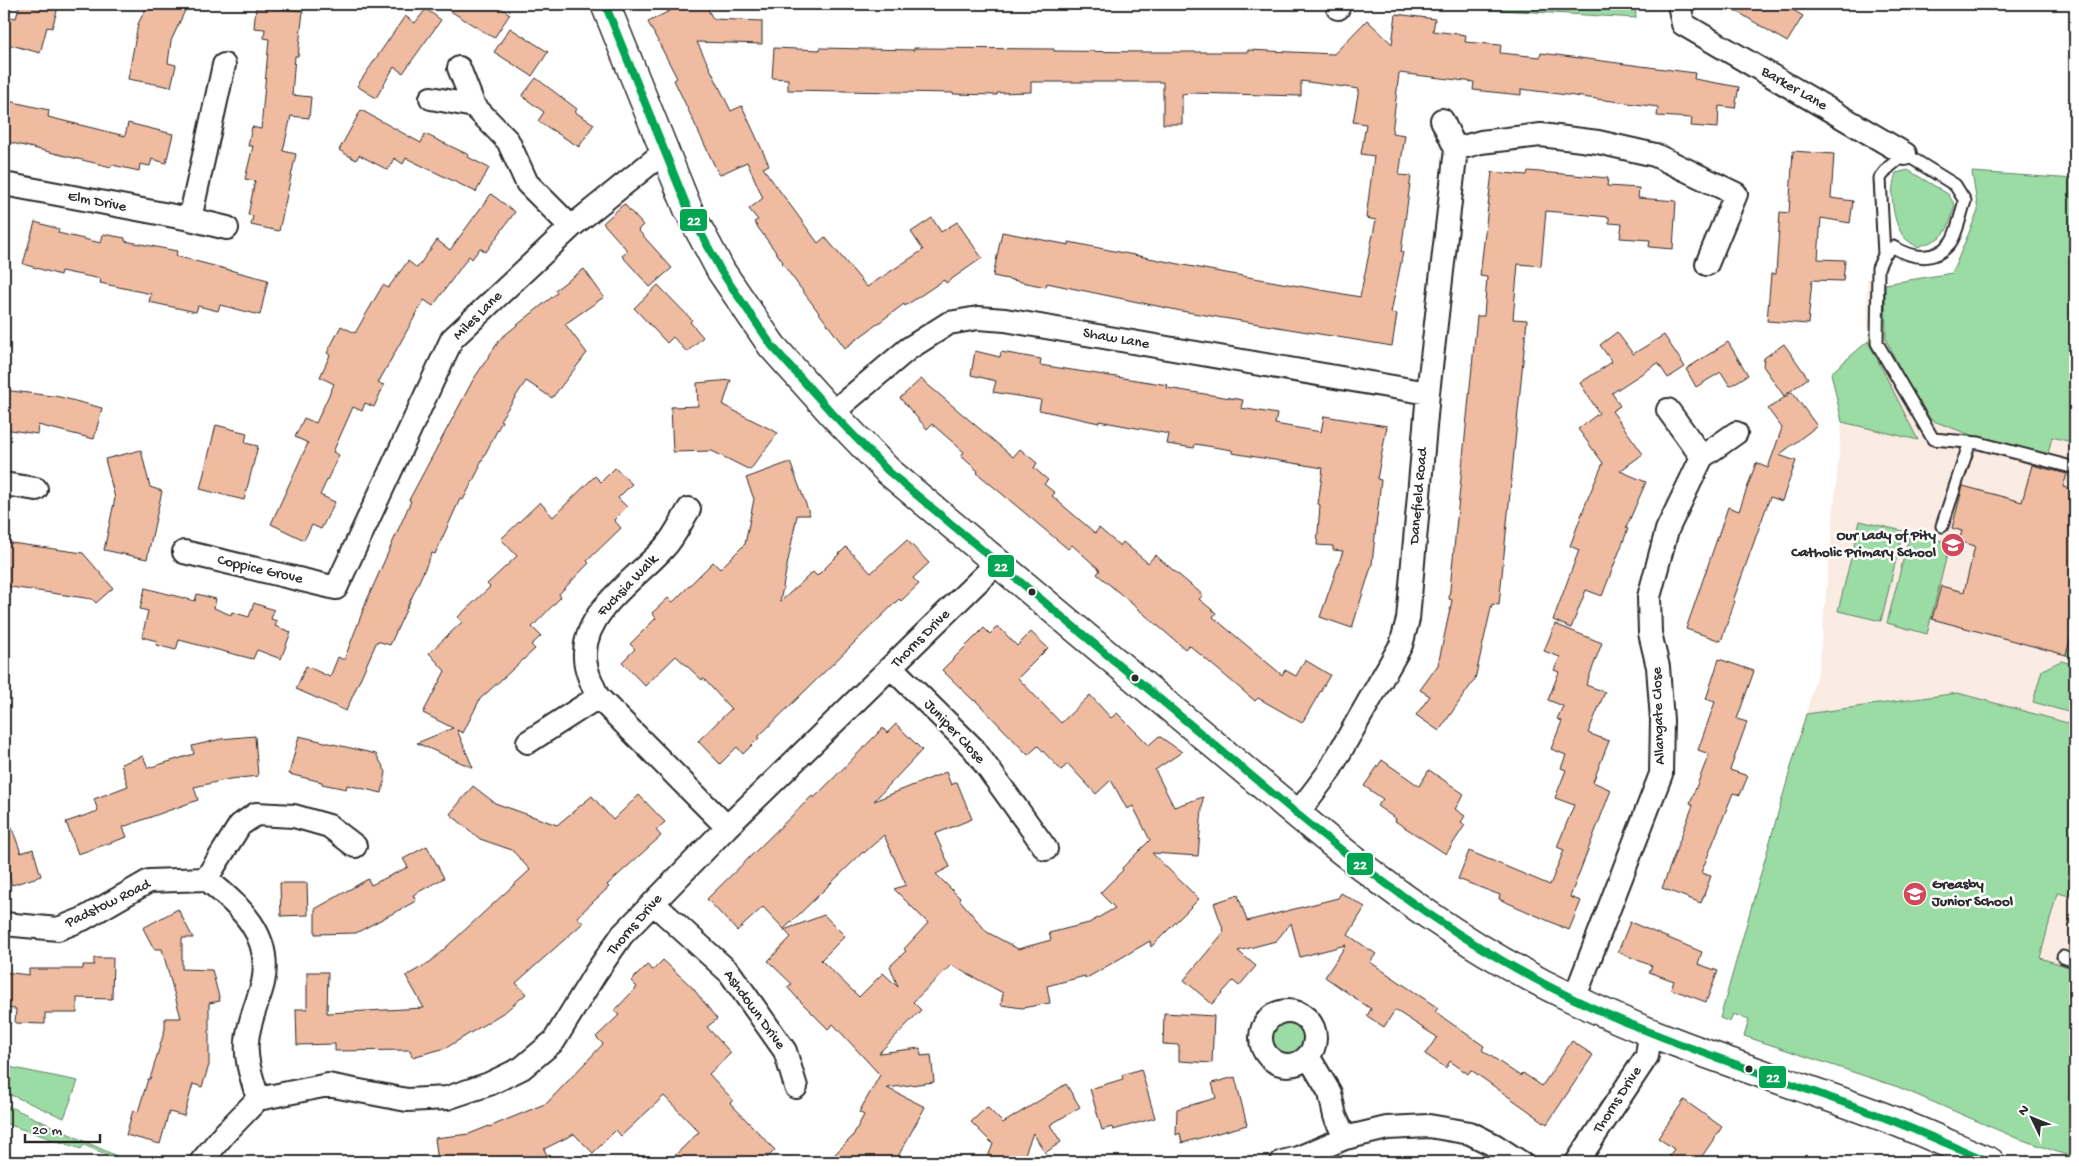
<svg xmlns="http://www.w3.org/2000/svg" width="2079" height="1166" font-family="'Gochi Hand',sans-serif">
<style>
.built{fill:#faebe3}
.green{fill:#9bdba4;stroke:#638368}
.building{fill:#efbba1;stroke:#2b2b2b}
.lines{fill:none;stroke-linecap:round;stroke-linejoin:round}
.service-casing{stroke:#2b2b2b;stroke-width:15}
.minor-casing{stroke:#2b2b2b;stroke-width:26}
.tertiary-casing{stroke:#2b2b2b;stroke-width:31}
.service{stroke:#fff;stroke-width:11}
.minor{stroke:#fff;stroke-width:22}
.tertiary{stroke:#fff;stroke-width:28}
.bus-1-casing{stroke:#fff;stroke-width:11}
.bus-1{stroke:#00a651;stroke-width:8}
.bus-dot{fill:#2b2b2b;stroke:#fff;stroke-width:2}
.labels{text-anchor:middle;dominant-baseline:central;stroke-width:5;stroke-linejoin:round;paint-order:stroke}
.street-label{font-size:15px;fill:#2b2b2b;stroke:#fff}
.poi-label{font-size:15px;font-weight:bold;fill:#2b2b2b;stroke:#fff;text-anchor:end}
.line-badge{stroke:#fff;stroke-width:2}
.badge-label{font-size:14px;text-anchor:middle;font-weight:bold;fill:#fff}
</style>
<rect width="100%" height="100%" fill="#fff"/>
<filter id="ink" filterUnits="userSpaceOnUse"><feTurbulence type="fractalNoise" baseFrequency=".02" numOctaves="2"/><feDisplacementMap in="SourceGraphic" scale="10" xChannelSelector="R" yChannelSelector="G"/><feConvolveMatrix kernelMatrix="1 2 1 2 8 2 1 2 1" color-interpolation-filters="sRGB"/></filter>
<g filter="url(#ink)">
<!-- built -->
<path class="built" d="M1978,211L2075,221V1158L2014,1137L1898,1087L1744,1036L1749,1020L1733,1014L1730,1022L1720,1018L1819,667L1842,422L1831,373L1868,341L1867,278L1885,284L1952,273Z"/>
<!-- green -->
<path class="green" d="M1398,4H1635L1636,18Z
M1908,170L1948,194L1955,205C1946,235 1947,237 1917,247C1913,244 1907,241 1904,237C1892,221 1889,192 1896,173Z
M1972,172L2075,179V443L2052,437L2048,454L1968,434L1931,420L1904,377L1886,340L1885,284L1952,273L1978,211Z
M1868,341L1918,440L1842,422L1831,373Z
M1860,521L1903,531L1881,621L1838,611Z
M1910,533L1950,543L1927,634L1887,623Z
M2075,621V658L2066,655Z
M2061,661L2075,665V714L2033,702L2042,670Z
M1958,693L2075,725V897L2057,893L2040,958L2075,969V1158L2014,1137L1898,1087L1744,1036L1749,1020L1733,1014L1730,1022L1720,1018L1806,714Z
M1268 1037a21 21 0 1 1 42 0a21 21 0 1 1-42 0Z
M4,1066L78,1081L64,1118L4,1092Z
M4,1104L123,1159L122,1161L84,1145L81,1149L4,1123Z"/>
<!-- building -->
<path class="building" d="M20,4H59L52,28L47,27L40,53L4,43L10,17L16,18Z
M148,4H188L171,41L168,63L176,65L171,87L128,79L138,24Z
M439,4H494L510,14L494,38Z
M683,4H705L713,19L762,21V44L697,42L731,111L742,106L769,165L763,168L818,243L825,237L867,287L923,250L911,232L932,218L941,232L957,222L982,258L946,283L944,280L905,306L904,304L845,348L782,263L783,262L754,222L758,220L749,209L763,198L747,162L719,175L674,80L677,78L648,22Z
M1725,4H1783L1803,16L1787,42Z
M256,7L303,11L298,56H295L292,95L311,97L309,118L291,116L283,151L296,154L279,231L251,225L253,216L248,215L255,181L245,179L253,146H248L252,127L261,129L269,39L264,38L265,29L254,28Z
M426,9L441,20L403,73L394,67L376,98L357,86L405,16L415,23Z
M1396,14L1435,19L1433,31L1466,35L1465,42L1501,45L1500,53L1540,57L1541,53L1695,73L1694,79L1739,87L1735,108L1719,106L1718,128L1691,126L1692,118L1657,116L1658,107L1521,89V95L1473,90L1474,82L1399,73L1392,133L1405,135L1399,175L1411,176L1401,252H1403L1391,313L1397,314L1392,346L1181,311L1047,283L1046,287L993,276L1002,232L1069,245V242L1204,269L1360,297L1376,220L1366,218L1374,156L1361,154L1366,124L1353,122L1359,89L1301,81V96L1192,93L1182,94V124H1163V82H1031V92L997,93V95L953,94V93L788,90V79L772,78L774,48L820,50V48L914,50V48L1054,49V51L1147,52H1248V50L1334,54L1367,20L1392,44Z
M510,28L548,52L532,76L494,52Z
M536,78L577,109L575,112L594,124L579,147L538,121L544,112L522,96Z
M4,100L49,110L48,117L125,136L128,123L173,134L166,163L152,159L150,166L140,164L139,171L112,165L111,167L4,141Z
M361,110L421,143L425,134L469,155L468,157L489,168L476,192L406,158L403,164L394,158L388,170L359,155L356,160L339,150Z
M1793,151L1834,154L1831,198L1853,201L1850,223L1821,218L1818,259L1845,260L1843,281L1812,280L1808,324L1767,321L1771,274H1776L1780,212L1789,213Z
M1528,171L1608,178L1607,186L1639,188L1638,198L1676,201L1673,249L1649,247L1650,240L1620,238L1622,224L1609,223V217L1546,211L1541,266L1518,264L1513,319L1527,320L1499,605L1492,604L1475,679L1439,731L1416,715L1430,696L1420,690L1438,665L1452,600L1449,599L1477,316H1484L1487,277L1480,276L1492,172L1527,175Z
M491,194L515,212L486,252L480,248L472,259L469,256L433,306L424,300L378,383L384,385L374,407L365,403L362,411L353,407L333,452L339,455L320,495L335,502L321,529L312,525L304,540L271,524L308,443L295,437L304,418L316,423L334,384L320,377L330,355L327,353L341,326L355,333L383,285L388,288L408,261L417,268L437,240L450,250Z
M624,204L643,225L638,230L672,268L650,287L622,256L628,251L603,223Z
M35,222L59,229L58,233L101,243L103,234L125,238V241L177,251L176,256L268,280L260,315L220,305L218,311L198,306L196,312L149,302L151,294L100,283L101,279L61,271L60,275L23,264Z
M584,269L604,297L565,324L587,353L552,398L526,381L500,420L502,421L479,466L480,467L463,500L460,499L435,554L432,553L390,645L377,641L346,711L296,689L306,666L330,677L338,657L344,660L367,600L411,501L409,500L473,380L501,338L557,293L555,290Z
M658,285L692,320L690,322L703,337L687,352L673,337L667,343L634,308Z
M1617,332L1633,354L1664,335L1685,367L1668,378L1658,363L1612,393L1620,406L1612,411L1643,454L1620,471L1646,482L1626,528L1628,529L1602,596L1586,590L1571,628L1553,620L1579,550L1570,546L1587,500L1603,463L1578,429L1599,413L1580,383L1612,362L1600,345Z
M1728,342L1748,375L1730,386L1721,372L1696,387L1686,369Z
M1784,344L1808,378L1784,396L1763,366L1764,358Z
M975,351L1000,357L1001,352L1041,359L1040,365L1168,385L1167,388L1243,400L1241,408L1277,414L1275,424L1321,432L1324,416L1387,426L1377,479L1381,480L1372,564L1352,628L1320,617L1343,551L1333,550V546L1317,545L1320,505L1318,504L1323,468L1232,453V450L1195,444L1194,448L1167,444L1169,434L1099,421V423L1039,410L1041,400L993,392L996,381L971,375Z
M921,379L1013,457L1020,449L1037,463L1034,468L1048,480L1044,484L1055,493L1052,496L1095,533L1099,528L1120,546L1123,542L1148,563L1155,555L1203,595L1199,599L1216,613L1213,617L1282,675L1285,670L1296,676L1305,660L1330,675L1302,723L1258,698L1255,701L1189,645L1185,649L1097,574L1100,570L1072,545L1068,549L977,473L978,471L961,456L964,452L932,424L927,429L900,398Z
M731,380L723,405L778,433L750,470L712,451L673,452L671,407L698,406L697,383Z
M4,390L60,397L102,408L94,439L38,425L37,434L4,429Z
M1792,392L1817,426L1779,455L1796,461L1782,501L1770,497L1733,601H1735L1721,641L1686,629L1728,507L1739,511L1756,463L1768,468L1782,428L1768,409Z
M216,425L247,433L245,443L258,446L244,500L200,489Z
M141,450L150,487L162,491L147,559L104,550L115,498L105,459Z
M790,462L810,515H797L780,602L813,572L817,576L846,547L871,573L907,540L929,563L913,578L919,584L901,601L899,599L758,737L759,738L743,754L737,747L720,764L698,741L731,709L703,678L702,680L676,656L645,686L622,662L635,649L630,644L656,618L652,613L668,598L673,602L713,562L720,569L745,544L754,499L746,478Z
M2032,465L2067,474L2063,487L2075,490V621L2066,655L1932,619L1941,586L1964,592L1975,546L1959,541L1962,531L1952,528L1963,486L2022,502Z
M615,468L632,484L618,498L627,507L614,520L621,528L587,561L589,563L559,594L561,597L532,627L541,636L531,645L535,649L480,699L463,733L457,730L473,768L417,743L453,728L423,713L445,671L429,653L462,622L458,617L490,587L487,584L517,556L501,539L540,502L553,517L595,476L601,482Z
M4,542L83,553L113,588L96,603L92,599L4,586Z
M145,588L195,601L197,594L216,599L214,608L231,615L232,612L249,617L254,603L274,610L271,619L277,621L275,626L291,632L281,659L257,650L253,659L179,640L176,650L156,645L157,641L142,637L148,611L140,609Z
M1555,624L1602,643L1586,685L1605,692L1588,733L1609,741L1593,782L1611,790L1570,897L1581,901L1569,930L1499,899L1500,895L1458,879L1469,851L1550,885L1564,850L1557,847L1574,805L1555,798L1566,770L1561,768L1566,755L1551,749L1562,721L1557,719L1563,706L1548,700L1559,672L1554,670L1560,657L1544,651Z
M998,626L1017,646L1031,632L1048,648L1018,678L1061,723L1090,695L1111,718L1117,713L1149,745L1159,736L1182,752L1155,770L1174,807L1203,797L1198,856L1152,853L1199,899L1151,947L1150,941L1085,979V976L1047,986L1050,1003L1022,1008L1001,1005L1003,993L951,965L913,1002L921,1010L879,1053L920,1048L921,1056L931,1055L934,1082L887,1088L925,1107L895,1162H827L852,1137L864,1115L859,1112L880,1075L833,1024L828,1029L803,1004L787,987L792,984L768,961L791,937L784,930L824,915L845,936L821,960L859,997L883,973L898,987L890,966L906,951L904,949L928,923L894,889L906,885L884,835L864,853L863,852L784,929L763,907L737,931L707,899L812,796L814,798L883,728L887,733L896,724L922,750L874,801L946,772L951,785L957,782L972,819L935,834L950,867L936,874L960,898L959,899L987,932L1018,949L1051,940L1049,933L1089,923L1115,908L1100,893L1123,870L1122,868L1150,840L1133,806L1127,809L1111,780L1096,794L1068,764L1061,770L1038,746L1028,755L975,700L974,701L942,670L984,628L990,634Z
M1719,659L1754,671L1737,719L1747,722L1730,770L1748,776L1740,795L1733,793L1701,873L1711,876L1701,903L1662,888L1693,805L1690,803L1709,754L1698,750L1715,702L1706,699Z
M255,736L258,776L230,779L194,787L198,800L123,827L127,837L78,854L66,822L98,811L94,799L128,786L121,764L143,756L148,768L194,754L192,746L221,739Z
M299,736L376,754L386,772L382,793L347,785L346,789L322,784V782L289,774Z
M1382,760L1419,786L1429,770L1464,794L1455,809L1465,816L1461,822L1465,825L1446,854L1395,821L1396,819L1377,806L1383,799L1364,786Z
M473,786L495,803L557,825L592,796L613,820L639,795L665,822L656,830L661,836L607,885L609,887L577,917L583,923L516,983L526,994L506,1011L446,1048L412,1057L410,1050L335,1051V1044L297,1045L296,1009H307V972H328L327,1013L424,1008L406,976L430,962L530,870L512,850L480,839L450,814Z
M7,814L21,853L33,849L41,876L12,885L4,860V815Z
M427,846L444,878L413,895L416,901L356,933L315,934V909L368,879L371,885L408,867L403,859Z
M280,883H307L308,915L281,916Z
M1341,893L1365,907L1348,935L1376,954L1370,962L1438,1008L1435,1012L1484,1046L1482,1050L1520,1076L1523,1073L1542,1086L1572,1041L1593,1055L1547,1124L1471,1070L1468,1074L1450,1061L1446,1068L1425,1054L1437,1037L1395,1010L1384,1027L1367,1016L1371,1009L1325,977L1346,945L1300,957L1291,923L1276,941L1238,951L1256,966L1239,986L1233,981L1212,1004L1184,980L1224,932L1214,903L1238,895L1247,921L1338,898Z
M178,909L193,938H182V969L212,970L220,1001L209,1003V1065L202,1087L193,1084L184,1116L169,1112L160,1144L126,1135L133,1110L138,1112L148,1079H150L165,1029V1018H181L162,949H154L143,928Z
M1630,922L1702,952L1698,964L1718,971L1706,1002L1671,989L1674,981L1649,972L1652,966L1618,952Z
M94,958H113L112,999L77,998V1013H45V1024L15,1023L16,1009L4,1008V972L29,975V969H83V965H94Z
M663,960L692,987L717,1019L707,1027L731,1053L709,1074L733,1100L730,1103L775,1150L763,1162H668L699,1132L664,1096L621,1136L616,1130L593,1153L574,1134L544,1149L550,1162H438L435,1138L469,1134L489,1126V1127L547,1103L603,1044L596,1037L619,1015L614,1011L637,987L631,981L647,965L653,970Z
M1164,1013L1214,1016L1212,1063L1179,1061V1045L1163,1044Z
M1141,1069L1155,1118L1113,1130L1112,1127L1102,1130L1090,1089L1123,1079L1122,1075Z
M1235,1077L1247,1125L1182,1143L1180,1133L1176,1135L1177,1109L1216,1098L1212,1083Z
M1066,1084L1080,1107L1050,1125L1061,1142L1045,1153L1033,1133L1022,1162H986L993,1144L971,1122L987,1107L1003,1123Z
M1684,1100L1722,1127L1698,1162H1665L1674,1149L1658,1138Z"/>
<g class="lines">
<!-- service casing -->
<g class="service-casing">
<path id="service" d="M1884,255L1880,178L1889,167L1905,154L1955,185L1965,201C1961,212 1957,235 1950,243C1934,263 1912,258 1893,247L1884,255L1878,268L1877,343L1933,439L1979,443L2075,468
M1942,526L1970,442
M2063,957L2075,961"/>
</g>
<!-- minor casing -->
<g class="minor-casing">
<path id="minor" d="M1679,4L1683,24L1905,154
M1338,8L1339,4
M459,68L474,106
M431,98L474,106L508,141L527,183L571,227
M1456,149L1481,142L1541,135L1598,142L1655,155L1736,194L1707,264
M4,184L190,219L224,65
M190,219L227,228
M1668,410L1702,457
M832,413L908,349L949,323L978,318L1005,320L1428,393
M4,484L36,489
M689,509C681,522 674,538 664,548C637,578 586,609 585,653C584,668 592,684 598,697L727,827
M184,552L336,588L452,339L571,227L664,152
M892,668L974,749L1046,849
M528,742L598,697
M1297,814L1328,773L1401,645L1408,619L1428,393L1456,149L1442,120
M206,879L240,825L256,814L294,816L329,826L355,846
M653,903L730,973L785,1051L796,1087
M4,924L58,929L83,919L149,881L206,879C240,906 273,935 263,983C258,1003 248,1022 247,1042C245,1061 253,1081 258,1099
M1574,999L1661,774L1662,720L1658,667L1650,633L1649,597L1667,530L1702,457L1736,433
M1261 1038a27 27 0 1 1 54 0a27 27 0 1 1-54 0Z
M1308,1056L1330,1093L1335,1116L1345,1138
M201,1162L225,1133L258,1099L328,1085L407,1100L447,1098L489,1084L522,1068L554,1041L595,974L622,935L727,827L997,563
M1282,1162L1298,1158L1345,1138L1387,1128L1429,1126L1470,1133L1494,1145L1520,1162
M1577,1162L1647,1056L1650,1034"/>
</g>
<!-- tertiary casing -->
<g class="tertiary-casing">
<path id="tertiary" d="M605,4L688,209L721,271L772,346L832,413L888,471L1297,814C1383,886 1472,951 1574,999C1675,1048 1784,1079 1889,1119C1923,1132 1957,1148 1990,1162"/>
</g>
<!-- service -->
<use href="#service" class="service"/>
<!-- minor -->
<use href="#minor" class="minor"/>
<!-- tertiary -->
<use href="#tertiary" class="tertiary"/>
<!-- bus-1 casing -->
<g class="bus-1-casing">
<path id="bus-1" d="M605,4L688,209L721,271L772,346L832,413L888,471L1297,814C1383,885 1473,950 1574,999C1662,1041 1756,1071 1848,1104C1897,1121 1943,1142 1990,1162"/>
</g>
<!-- bus-1 -->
<use href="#bus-1" class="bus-1"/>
</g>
</g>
<!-- icons -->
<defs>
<g id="school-disc" transform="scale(1.25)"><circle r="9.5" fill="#d1495b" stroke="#fff"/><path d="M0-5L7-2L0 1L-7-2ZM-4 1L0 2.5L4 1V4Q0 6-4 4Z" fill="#fff"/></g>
</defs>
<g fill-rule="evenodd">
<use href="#school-disc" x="1953" y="545"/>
<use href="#school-disc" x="1915" y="894"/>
</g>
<!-- markers -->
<g class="bus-dot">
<circle cx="1032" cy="592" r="4.5"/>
<circle cx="1135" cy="678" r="4.5"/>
<circle cx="1749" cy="1069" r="4.5"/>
</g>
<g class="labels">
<!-- street labels -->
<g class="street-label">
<text transform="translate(1794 89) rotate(30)">Barker Lane</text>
<text transform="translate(97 202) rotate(11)">Elm Drive</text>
<text transform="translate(478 316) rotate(-45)">Miles Lane</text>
<text transform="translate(1116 339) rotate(10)">Shaw Lane</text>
<text transform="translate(1419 496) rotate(-85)">Danefield Road</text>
<text transform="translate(260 570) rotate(13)">Coppice Grove</text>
<text transform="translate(628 586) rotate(-46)">Fuchsia Walk</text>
<text transform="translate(921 639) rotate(-45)">Thorns Drive</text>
<text transform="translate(1659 716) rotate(-92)">Allangate Close</text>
<text transform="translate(954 732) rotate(47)">Juniper Close</text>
<text transform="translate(108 904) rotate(-26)">Padstow Road</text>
<text transform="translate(635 925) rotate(-49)">Thorns Drive</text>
<text transform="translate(754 1010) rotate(54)">Ashdown Drive</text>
<text transform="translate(1618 1100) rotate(-57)">Thorns Drive</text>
</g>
<!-- poi labels -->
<g class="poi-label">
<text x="1936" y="536">Our Lady of Pity<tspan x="1936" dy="17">Catholic Primary School</tspan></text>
<text x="1932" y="885" text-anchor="start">Greasby<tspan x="1932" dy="17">Junior School</tspan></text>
</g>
</g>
<g class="line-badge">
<rect x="679" y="208" width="29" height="24" rx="5" fill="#00a651"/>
<rect x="987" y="554" width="28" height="24" rx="5" fill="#00a651"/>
<rect x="1346" y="852" width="28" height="24" rx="5" fill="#00a651"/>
<rect x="1758" y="1065" width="29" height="24" rx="5" fill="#00a651"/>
</g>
<g class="badge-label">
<text x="694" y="225">22</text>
<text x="1001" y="571">22</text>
<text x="1360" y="869">22</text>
<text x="1773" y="1082">22</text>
</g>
<!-- margin -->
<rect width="2079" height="1166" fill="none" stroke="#fff" stroke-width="20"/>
<rect x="10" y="10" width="2059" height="1146" fill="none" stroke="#2b2b2b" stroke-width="2" filter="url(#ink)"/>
<!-- north arrow -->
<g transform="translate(2032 1118) rotate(313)" stroke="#ffffff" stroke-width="4" paint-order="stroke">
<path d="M0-4L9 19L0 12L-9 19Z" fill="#2b2b2b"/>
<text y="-8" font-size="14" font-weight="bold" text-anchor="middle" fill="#2b2b2b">N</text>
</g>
<!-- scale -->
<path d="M25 1134v8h75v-8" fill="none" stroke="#2b2b2b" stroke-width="2.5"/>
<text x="32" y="1134" font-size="15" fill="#2b2b2b" stroke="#ffffff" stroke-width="4" paint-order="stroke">20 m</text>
</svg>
